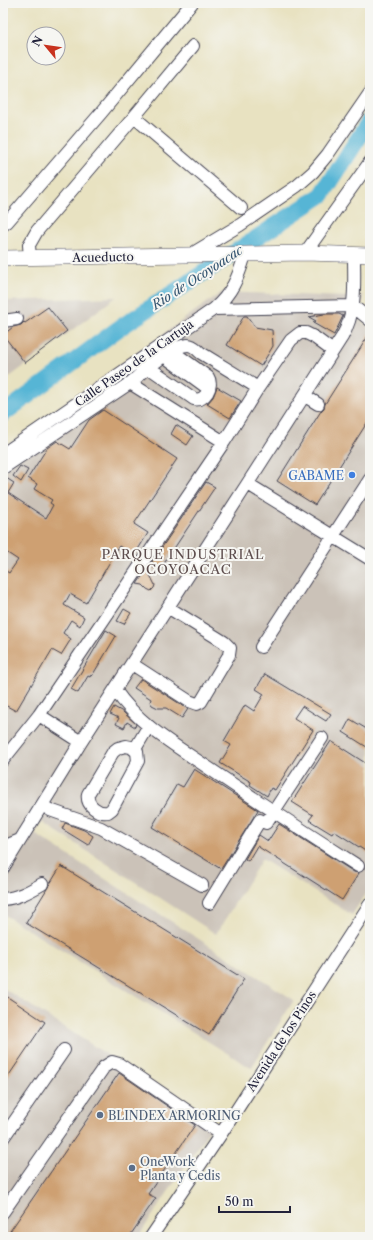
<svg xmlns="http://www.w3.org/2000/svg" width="373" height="1240" font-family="'Libre Caslon Text',serif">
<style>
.industrial{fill:#cbc2b8}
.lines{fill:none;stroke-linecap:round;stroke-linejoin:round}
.river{stroke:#57b5d5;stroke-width:17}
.building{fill:#cea072}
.minor-casing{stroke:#403f4f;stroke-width:14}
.major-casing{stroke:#403f4f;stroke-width:16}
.minor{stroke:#fff;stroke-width:12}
.major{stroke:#fff;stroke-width:15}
.shop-dot{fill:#3f7fe0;stroke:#f6f6f2;stroke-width:1.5}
.service-dot{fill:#5c6f8a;stroke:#f6f6f2;stroke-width:1.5}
.labels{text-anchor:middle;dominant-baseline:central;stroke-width:4;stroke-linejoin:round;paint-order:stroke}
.street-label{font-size:12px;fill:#22223b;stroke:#f6f6f2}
.shop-label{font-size:12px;fill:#366cbe;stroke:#f6f6f2;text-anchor:end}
.service-label{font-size:12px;fill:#4e5e75;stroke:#f6f6f2;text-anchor:start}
.water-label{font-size:13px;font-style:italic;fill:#355571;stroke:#f6f6f2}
.neighbourhood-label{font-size:13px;letter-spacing:1px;fill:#5e4e4e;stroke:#f6f6f2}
</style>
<rect width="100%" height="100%" fill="#f6f6f2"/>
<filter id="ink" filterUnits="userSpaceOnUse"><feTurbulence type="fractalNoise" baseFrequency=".025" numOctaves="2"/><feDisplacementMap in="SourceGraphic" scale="8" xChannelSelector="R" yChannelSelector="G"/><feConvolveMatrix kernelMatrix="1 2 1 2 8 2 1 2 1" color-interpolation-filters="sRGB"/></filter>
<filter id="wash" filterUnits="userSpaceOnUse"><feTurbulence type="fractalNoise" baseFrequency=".012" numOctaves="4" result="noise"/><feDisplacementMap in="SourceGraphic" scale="16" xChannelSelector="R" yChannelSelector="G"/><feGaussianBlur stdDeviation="0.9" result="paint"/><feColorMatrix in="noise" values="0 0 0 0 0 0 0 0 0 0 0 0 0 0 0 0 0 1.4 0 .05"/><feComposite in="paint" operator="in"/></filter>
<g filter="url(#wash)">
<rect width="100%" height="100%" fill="#e8e2c1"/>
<!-- industrial -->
<path class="industrial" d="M222,292L345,297L363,295L361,321L370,329V887L352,915L262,859L216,934L42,822L35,834L294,1000L251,1068L3,914V448Z
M116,297L3,382V301Z
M3,988L214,1123L138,1237H3Z"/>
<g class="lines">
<!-- river -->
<path class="river" d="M3,414L118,329L322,195L370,120"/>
</g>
<g id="blocks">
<!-- building -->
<path class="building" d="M48,307L67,331L25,363L3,335L13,327L21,325L24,322L25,323Z
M324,314H339L343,316L334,335L313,323L316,321L309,317Z
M244,316H247L255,327L272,330L273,346L261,366L227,345Z
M370,333V418L315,505L277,481L321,411L324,408L325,404Z
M217,387L241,401L230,418L207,404L213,397Z
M103,410L177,459L134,524L148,533L134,556L119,546L86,603L70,594L64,605L84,617L80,626L71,620L63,633L71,639L61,655L52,650L16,711L3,704V569L9,573L18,560L3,550V476L14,483L8,493L46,518L53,505L50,503L52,500L34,489L37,484L28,478L47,448L57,441L70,449L89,420Z
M176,425L193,436L187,445L171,434Z
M20,466L28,470L21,482L13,476Z
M206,482L215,487L159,571L150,565Z
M147,569L155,585L154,588L151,591L147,589L143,585L137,584Z
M124,609L131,613L124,624L117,621Z
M106,630L116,636L92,676L91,675L90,677L88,676L78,693L71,689Z
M265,674L331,714L326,721L302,706L294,718L313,730L275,790L271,788L267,796L250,785L251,782L220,763L231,745L224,741L245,705L254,711L264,694L256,689Z
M141,679L188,709L182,718L166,708H158L152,705L150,702L151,699L134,688Z
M114,707L123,712L136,724L135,727L127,722L124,728L116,724L119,718L110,714Z
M350,719L370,731V749L343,732Z
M331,741L370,766V854L334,831L332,834L309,820L313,815L292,802Z
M194,769L258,810L221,869L152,827L177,784L183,787Z
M65,823L84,830L93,836L88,845L62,829Z
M279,824L354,872L359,873L342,900L257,846L248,861L245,859L259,835L268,841Z
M61,866L244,979L209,1035L26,923Z
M3,994L45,1022L3,1084Z
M119,1073L195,1125L148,1194L156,1198L129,1237H6Z"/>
</g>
</g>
<g filter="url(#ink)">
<use href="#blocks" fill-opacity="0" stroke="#403f4f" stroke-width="1"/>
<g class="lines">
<!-- minor casing -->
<g class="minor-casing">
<path id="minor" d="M134,117L241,208
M3,225L7,222L101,113L192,3
M305,253L370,162
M190,255L240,225L297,186L313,172L328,154L370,93
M30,258L29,245L37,231L134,117L193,46
M214,309L353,306L370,320
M3,321L17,319
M164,356L209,389
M148,367L194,399C205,402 214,386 208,377L172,351
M130,383L224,442
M305,396L318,404
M3,454L214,309C232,293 238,278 245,255
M3,468L130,383C142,373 173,345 188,345C194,345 197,350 201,353L258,388
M248,484L370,559
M261,647L370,479
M132,664L189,701L197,704L201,702L229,655L230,648L224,642L169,608
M115,690C140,726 175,745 210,769C259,802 308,834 358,866
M39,715L81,742
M126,746L131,747L137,752L138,761L112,809L108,812C98,814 86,805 88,794L113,752L118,748Z
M135,749L148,727
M3,760L39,715L224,442L258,388L291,340L300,333H306L314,337L333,351
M42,805L50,810L101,828L202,885
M3,847L20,840
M3,868L81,742L342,337C357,310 354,285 354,255
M3,899C18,898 30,891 42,884
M209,903L260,820L266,823L322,738
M3,1138L64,1050
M3,1212L104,1067L112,1062L119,1064L221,1134
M151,1237L221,1134L370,904"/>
</g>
<!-- major casing -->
<g class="major-casing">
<path id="major" d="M3,258L305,253L370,255"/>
</g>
<!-- minor -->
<use href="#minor" class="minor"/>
<!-- major -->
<use href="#major" class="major"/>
</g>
</g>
<!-- markers -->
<circle class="shop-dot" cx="352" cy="475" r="4"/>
<g class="service-dot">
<circle cx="100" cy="1115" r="4"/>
<circle cx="132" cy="1168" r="4"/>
</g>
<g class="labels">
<!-- street labels -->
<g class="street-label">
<text transform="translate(103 257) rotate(-1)">Acueducto</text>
<text transform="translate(134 363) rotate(-35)">Calle Paseo de la Cartuja</text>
<text transform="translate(281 1041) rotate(-57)">Avenida de los Pinos</text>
</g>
<!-- shop labels -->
<g class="shop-label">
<text x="344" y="475">GABAME</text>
</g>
<!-- service labels -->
<g class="service-label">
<text x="108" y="1115">BLINDEX ARMORING</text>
<text x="140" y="1161">OneWork<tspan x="140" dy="14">Planta y Cedis</tspan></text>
</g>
<!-- water labels -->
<g class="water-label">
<text transform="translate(197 277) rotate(-33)">Rio de Ocoyoacac</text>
</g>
<!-- neighbourhood labels -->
<g class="neighbourhood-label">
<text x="183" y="554">PARQUE INDUSTRIAL<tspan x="183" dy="15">OCOYOACAC</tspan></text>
</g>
</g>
<!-- margin -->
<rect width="373" height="1240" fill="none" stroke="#f6f6f2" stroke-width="16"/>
<!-- north arrow -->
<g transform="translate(46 46) rotate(299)"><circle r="19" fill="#f6f6f2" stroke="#a1a1a9"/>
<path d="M0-3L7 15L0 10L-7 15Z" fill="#c8321e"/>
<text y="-6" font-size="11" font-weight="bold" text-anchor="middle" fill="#22223b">N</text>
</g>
<!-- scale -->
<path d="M219 1206v6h71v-6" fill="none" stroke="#22223b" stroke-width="2"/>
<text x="225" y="1206" font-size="12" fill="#22223b" stroke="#f6f6f2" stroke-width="3" paint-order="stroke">50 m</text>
</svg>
